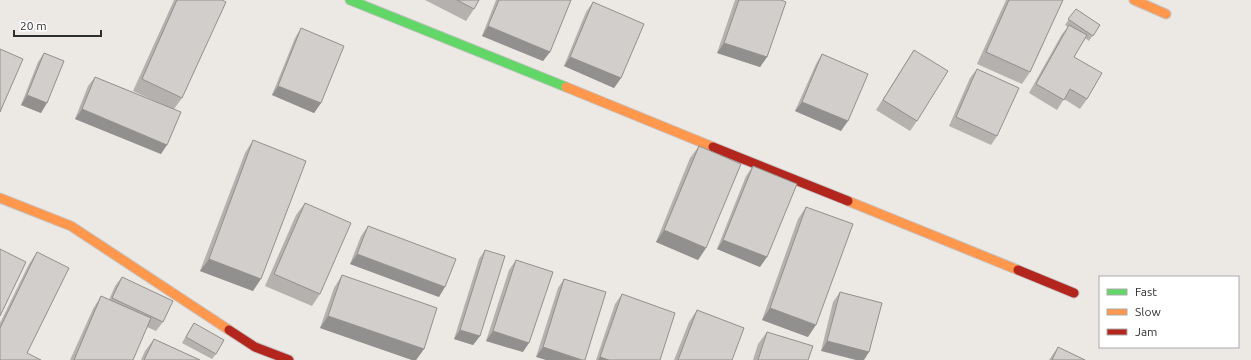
<svg xmlns="http://www.w3.org/2000/svg" width="1251" height="360" font-family="Ubuntu,sans-serif">
<style>
.lines{fill:none;stroke-linecap:round;stroke-linejoin:round}
.fast-casing{stroke:#c5c4c5;stroke-width:11}
.slow-casing{stroke:#c5c4c5;stroke-width:11}
.jam-casing{stroke:#c5c4c5;stroke-width:11}
.fast{stroke:#63d668;stroke-width:9}
.slow{stroke:#ff974d;stroke-width:9}
.jam{stroke:#b3261e;stroke-width:9}
.wall{fill:#b4b1af}
.shaded-wall{fill:#92908e}
.building{fill:#d1cecb;stroke:#92908e}
</style>
<rect width="100%" height="100%" fill="#ece8e4"/>
<g class="lines">
<!-- fast casing -->
<g class="fast-casing">
<path id="fast" d="M350,0L566,87"/>
</g>
<!-- slow casing -->
<g class="slow-casing">
<path id="slow" d="M1134,0L1166,14
M566,87L713,147
M0,198L71,226L229,330
M848,201L1018,270"/>
</g>
<!-- jam casing -->
<g class="jam-casing">
<path id="jam" d="M713,147L848,201
M1018,270L1074,293
M229,330L255,347L289,360"/>
</g>
<!-- fast -->
<use href="#fast" class="fast"/>
<!-- slow -->
<use href="#slow" class="slow"/>
<!-- jam -->
<use href="#jam" class="jam"/>
</g>
<!-- wall -->
<path class="wall" d="M174,0H222L182,98L174,109L161,154L75,119L88,86L95,77L168,107L133,91Z
M425,0H479L474,9L466,21Z
M496,0H571L550,52L543,61L482,36Z
M735,0H781L767,57L760,67L717,53Z
M1006,0H1063L1030,72L1022,84L977,64Z
M593,2L621,78L614,88L564,66L586,12Z
M1076,9L1100,25L1089,41L1085,38L1074,57L1087,99L1080,109L1064,99L1057,110L1029,93L1062,34L1068,27L1065,25Z
M301,28L321,103L314,113L272,95L295,38Z
M914,50L917,121L910,131L876,110L908,59Z
M44,53L41,113L21,105L38,62Z
M822,54L841,131L795,111L816,64Z
M977,69L997,136L991,145L949,126L970,78Z
M253,140V291L200,271L245,153Z
M699,146L706,248L698,260L656,242L690,158Z
M753,166L760,267L717,249L746,176Z
M305,203L320,294L312,306L265,286L296,215Z
M806,207L808,337L762,320L798,219Z
M368,226L439,297L350,264L361,236Z
M485,250L480,336L473,345L454,339L479,259Z
M37,252L27,353L0,360V323L29,264Z
M516,260L523,352L486,341L509,270Z
M342,275L424,349L416,360H412L320,328L334,288Z
M122,277L163,322L156,331L147,327L133,360H70L93,309L101,296L109,300L115,286Z
M564,279L606,292L536,357L558,288Z
M840,292L869,352L821,351L833,302Z
M622,294L660,360H596L615,304Z
M697,310L732,360H674L689,322Z
M194,323L216,354L212,359L182,343L190,329Z
M767,332L808,360H753L758,344Z
M154,339L200,360H141L145,351Z
M1058,347L1085,360H1049Z"/>
<!-- shaded-wall -->
<path class="shaded-wall" d="M488,26L550,52L543,61L482,36Z
M724,43L767,57L760,67L717,53Z
M570,57L621,78L614,88L564,66Z
M278,86L321,103L314,113L272,95Z
M27,95L47,103L41,113L21,105Z
M802,102L848,121L841,131L795,111Z
M82,109L167,145L161,154L75,119Z
M664,230L706,248L698,260L656,242Z
M723,240L767,257L760,267L717,249Z
M357,254L445,287L439,297L350,264Z
M209,259L261,279L253,291L200,271Z
M770,308L816,325L808,337L762,320Z
M328,316L424,349L416,360H412L320,328Z
M460,330L480,336L473,345L454,339Z
M493,331L529,343L523,352L486,341Z
M827,341L869,352L864,360H856L821,351Z
M543,347L582,360H546L536,357Z
M600,357L609,360H598Z"/>
<!-- building -->
<path class="building" d="M177,0H222L226,2L182,98L142,79Z
M457,0H479L474,9Z
M499,0H571L550,52L488,26Z
M739,0H781L786,2L767,57L724,43Z
M1009,0H1063L1030,72L986,52Z
M593,2L644,24L621,78L570,57Z
M1076,9L1100,25L1093,36L1068,19Z
M1069,25L1087,35L1074,57L1102,73L1087,99L1070,89L1064,100L1036,84Z
M301,28L344,46L321,103L278,86Z
M0,49L23,59L0,112Z
M914,50L948,71L917,121L883,100Z
M44,53L64,61L47,103L27,95Z
M822,54L868,74L848,121L802,102Z
M977,69L1019,88L997,136L956,117Z
M95,77L181,112L167,145L82,109Z
M253,140L306,161L261,279L209,259Z
M699,146L741,164L706,248L664,230Z
M753,166L797,184L767,257L723,240Z
M305,203L351,223L320,294L274,274Z
M806,207L853,224L816,325L770,308Z
M368,226L456,259L445,287L357,254Z
M0,249L26,262L0,316Z
M485,250L505,256L480,336L460,330Z
M37,252L69,268L27,353L41,360H0V328Z
M516,260L553,272L529,343L493,331Z
M342,275L437,308L424,349L328,316Z
M122,277L173,301L163,322L112,298Z
M564,279L606,292L585,360H582L543,347Z
M840,292L882,303L869,352L827,341Z
M622,294L675,313L660,360H609L600,357Z
M101,296L151,318L133,360H74Z
M697,310L744,328L732,360H678Z
M194,323L224,340L216,354L186,337Z
M767,332L813,346L808,360H758Z
M154,339L200,360H144Z
M1058,347L1085,360H1052Z"/>
<!-- legend -->
<rect x="1099" y="276" width="140" height="72" fill="#ffffff" stroke="#ababab"/>
<rect x="1107" y="289" width="20" height="6" fill="#63d668" stroke="#ababab"/>
<text x="1135" y="296" font-size="12" fill="#2e2e2e">Fast</text>
<rect x="1107" y="309" width="20" height="6" fill="#ff974d" stroke="#ababab"/>
<text x="1135" y="316" font-size="12" fill="#2e2e2e">Slow</text>
<rect x="1107" y="329" width="20" height="6" fill="#b3261e" stroke="#ababab"/>
<text x="1135" y="336" font-size="12" fill="#2e2e2e">Jam</text>
<!-- scale -->
<path d="M14 30v6h87v-6" fill="none" stroke="#2e2e2e" stroke-width="2"/>
<text x="20" y="30" font-size="12" fill="#2e2e2e" stroke="#ffffff" stroke-width="3" paint-order="stroke">20 m</text>
</svg>
